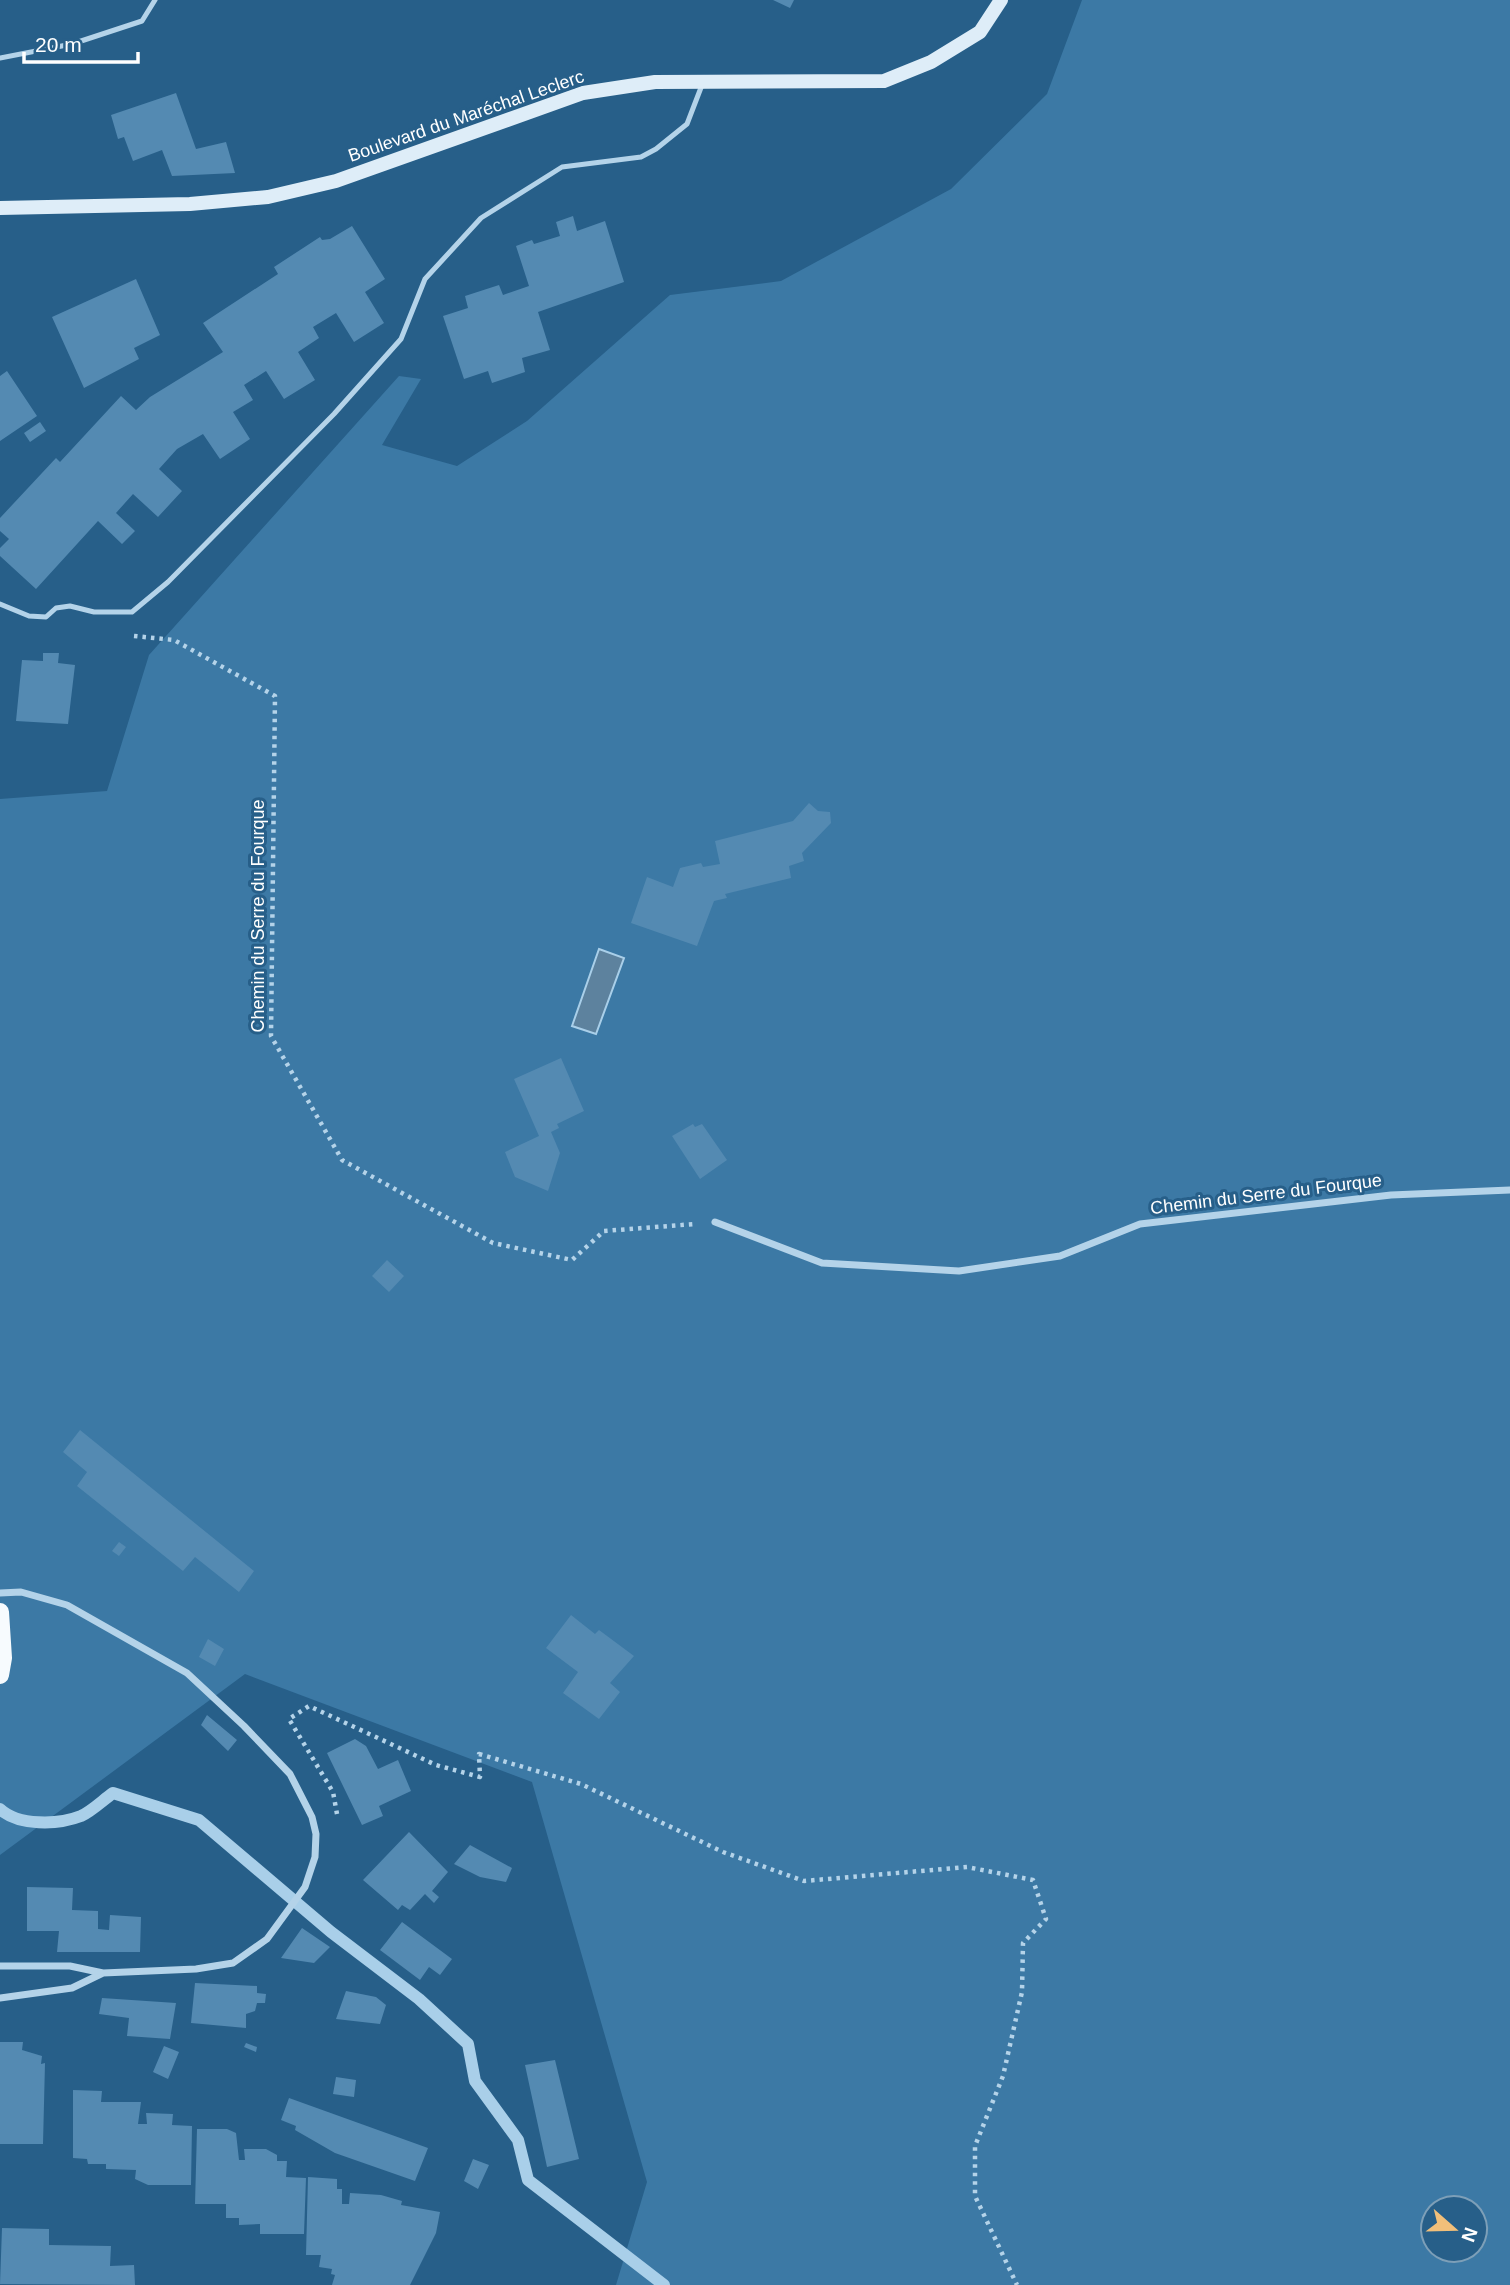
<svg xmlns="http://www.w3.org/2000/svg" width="1510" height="2285" font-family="Helvetica,sans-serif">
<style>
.green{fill:#3c79a5;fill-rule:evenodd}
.water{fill:#5d829e;stroke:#a9cfe9;stroke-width:2}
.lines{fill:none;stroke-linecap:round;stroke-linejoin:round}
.stream{stroke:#a9cfe9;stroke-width:12}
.building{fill:#548ab2}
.path{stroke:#b4d3e9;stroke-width:4.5;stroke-dasharray:3.5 5;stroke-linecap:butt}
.lane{stroke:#b4d3e9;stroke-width:5}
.street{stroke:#b4d3e9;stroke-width:7}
.secondary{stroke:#deedf8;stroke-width:14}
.primary{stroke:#f7fbfe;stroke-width:18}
.labels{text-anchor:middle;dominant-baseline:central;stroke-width:6;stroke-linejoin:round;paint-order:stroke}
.street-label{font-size:18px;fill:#fff;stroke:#275f89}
</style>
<rect width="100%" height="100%" fill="#275f89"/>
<!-- green -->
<path class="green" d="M1082,0H1510V2285H616L647,2182L532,1782L245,1674L0,1855V799L107,791L149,655L399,376L421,379L382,445L457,466L527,421L670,295L781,281L951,189L1047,94ZM1433,2208H1475V2250H1433Z"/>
<!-- water -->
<path class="water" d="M599,949L624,958L596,1034L572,1026Z"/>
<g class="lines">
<!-- stream -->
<path class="stream" d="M0,1809C18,1826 58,1825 81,1816C92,1811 103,1800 113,1793L199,1820L331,1932L419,1999L468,2044L475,2081L518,2140L528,2180L664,2285"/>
</g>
<!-- building -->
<path class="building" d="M773,0H794L790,8Z
M176,93L196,149L226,142L235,173L172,176L162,150L133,161L124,137L118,139L111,115Z
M573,216L577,231L605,221L624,282L538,312L550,350L522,358L525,372L492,383L488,371L464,379L443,316L468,308L465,296L499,285L503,295L529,286L516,246L532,240L534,244L560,236L556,222Z
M352,226L385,279L365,292L384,323L354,342L336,313L313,327L319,338L298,352L315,380L284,399L266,371L244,385L253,400L233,412L250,439L220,459L203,434L177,449L159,469L182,491L158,517L133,494L116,513L135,531L122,544L98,521L36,589L0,556V548L9,539L0,531V518L56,458L60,462L121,396L136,410L150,397L223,352L203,323L278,274L274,267L320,237L322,240L330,239Z
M136,279L160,335L134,348L139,359L84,388L52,317Z
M7,371L37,416L0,441V376Z
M40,422L46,431L30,442L24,433Z
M43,653H59L58,663L75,665L68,724L16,721L22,660L43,661Z
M809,803L818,811L830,812L831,823L802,853L804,861L789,866L791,878L725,894L727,898L714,901L697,946L631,923L647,877L673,887L680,868L701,863L703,867L720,864L715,841L793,821Z
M561,1058L584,1111L557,1124L559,1128L551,1132L560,1153L548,1191L515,1177L505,1152L539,1136L514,1079Z
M693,1124L695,1127L702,1124L727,1160L700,1179L672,1136Z
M387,1260L404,1276L389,1292L372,1276Z
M80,1430L254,1571L239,1592L195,1557L183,1571L77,1486L87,1472L63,1452Z
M119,1542L126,1547L119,1556L112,1551Z
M571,1615L595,1634L599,1630L634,1656L610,1683L620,1692L599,1719L563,1693L578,1672L546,1648Z
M208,1639L224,1649L215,1666L199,1657Z
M207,1715L237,1740L228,1751L201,1725Z
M355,1739L366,1746L378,1769L398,1760L411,1791L379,1806L383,1816L362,1825L327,1753Z
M409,1832L448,1872L432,1891L439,1897L434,1903L425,1894L410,1910L402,1905L398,1910L363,1880Z
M470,1845L512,1868L506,1882L480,1877L454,1864Z
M27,1887L73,1888L72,1910L98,1911V1929L109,1930L110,1915L141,1917L140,1952H57L59,1931H27Z
M402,1922L452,1959L440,1975L429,1967L420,1980L380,1950Z
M302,1928L330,1947L314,1963L281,1958Z
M195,1983L257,1986V1993L266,1994L265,2003H257L255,2011L246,2014V2028L191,2023Z
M346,1991L376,1997L386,2005L380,2024L336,2019Z
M102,1998L176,2003L170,2039L127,2036L129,2018L99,2014Z
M0,2042H23L22,2050L42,2056L41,2064L45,2063L43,2144H0Z
M246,2043L257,2047L256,2052L244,2047Z
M164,2046L179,2052L168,2079L153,2072Z
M555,2060L579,2159L547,2167L525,2065Z
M336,2077L356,2080L354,2097L333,2094Z
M73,2090L102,2091L101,2102H141L138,2124H147L146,2113L173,2114L172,2125L192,2126L191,2185H148L135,2179L136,2170L106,2169V2164H88L87,2159L73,2158Z
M289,2098L428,2148L415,2181L335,2153L295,2130L296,2126L281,2120Z
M197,2129H227L236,2133L239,2160H245L244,2149H266L277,2155V2161H287L286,2177L306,2178L304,2234H260V2224L239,2225V2218H226V2204H195Z
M473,2159L489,2165L478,2189L464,2181Z
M308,2177L337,2179V2189H342V2204H349L350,2193L381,2195L402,2201L401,2205L440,2212L436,2233L410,2285H332L335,2275L331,2274L332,2269L319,2267L321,2255H306Z
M2,2228L49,2229V2245L111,2246L110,2266L134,2265L135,2285L0,2284Z"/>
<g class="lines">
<!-- path -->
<path class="path" d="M134,636L174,640L275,696L271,1036L342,1160L493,1243L572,1260L604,1231L695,1224
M337,1814L333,1792L289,1719L309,1706L436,1765L480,1777L479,1754L581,1784L723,1852L804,1881L967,1867L1033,1880L1046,1919L1023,1943L1022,1992L1003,2076L975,2146V2196L1017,2285"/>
<!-- lane -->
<path class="lane" d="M0,58L72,44L142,21L155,0
M0,604L29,616L46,617L56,608L70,606L94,612H132L168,582L334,414L401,339L425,279L481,218L562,167L641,157L656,149L687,124L702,85"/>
<!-- street -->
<path class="street" d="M715,1222L822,1263L959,1271L1060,1256L1140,1224L1391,1195L1510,1190
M0,1593L21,1592L67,1605L187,1673L244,1726L290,1774L312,1817L316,1834L315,1857L305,1887L267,1939L233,1963L196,1969L103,1973L72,1988L0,1998
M0,1966H70L103,1973"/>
<!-- secondary -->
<path class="secondary" d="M0,208L190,204L268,197L336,181L583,93L655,82L884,81L931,62L980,32L1001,0"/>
<!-- primary -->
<path class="primary" d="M0,1612L3,1658L0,1675"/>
</g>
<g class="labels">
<!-- street labels -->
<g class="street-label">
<text transform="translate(466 116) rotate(-19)">Boulevard du Maréchal Leclerc</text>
<text transform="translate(258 916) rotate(-90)">Chemin du Serre du Fourque</text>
<text transform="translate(1266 1194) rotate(-7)">Chemin du Serre du Fourque</text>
</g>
</g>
<!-- north arrow -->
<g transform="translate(1454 2229) rotate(110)"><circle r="33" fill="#275f89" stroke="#7d9fb8" stroke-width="2"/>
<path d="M0-5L12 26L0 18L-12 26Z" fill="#f1bf7a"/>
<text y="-10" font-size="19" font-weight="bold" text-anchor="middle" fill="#ffffff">N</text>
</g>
<!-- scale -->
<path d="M24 52v10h114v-10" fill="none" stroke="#ffffff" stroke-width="3.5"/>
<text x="35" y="52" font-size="21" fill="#ffffff" stroke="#275f89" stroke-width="5" paint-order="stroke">20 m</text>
</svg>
